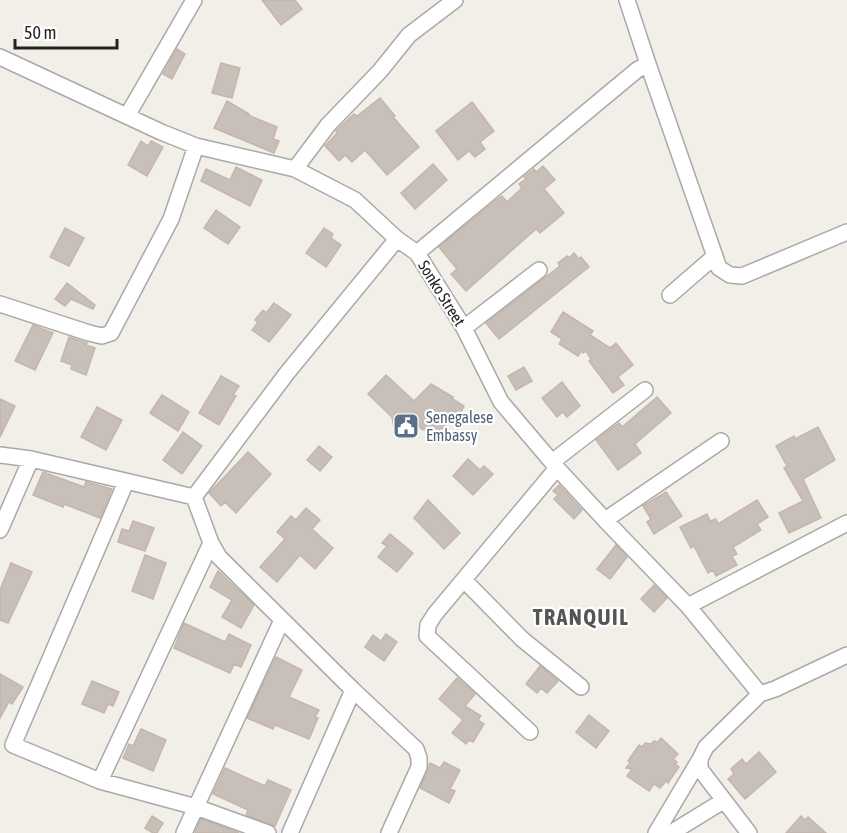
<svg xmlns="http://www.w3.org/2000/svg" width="847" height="833" font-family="'Asap Condensed',sans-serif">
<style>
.building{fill:#c7bfb8;stroke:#c4b6ab;stroke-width:1.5}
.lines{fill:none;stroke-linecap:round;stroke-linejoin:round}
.minor-casing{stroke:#a9a9a9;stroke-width:18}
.minor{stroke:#fff;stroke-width:15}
.labels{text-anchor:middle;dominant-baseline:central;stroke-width:4.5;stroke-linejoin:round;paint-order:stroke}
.street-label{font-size:16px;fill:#222;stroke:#fff}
.service-label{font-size:16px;fill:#4e5e75;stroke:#fff;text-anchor:start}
.district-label{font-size:22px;font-weight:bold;letter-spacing:1.5px;fill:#555;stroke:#fff}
</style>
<rect width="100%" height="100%" fill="#f2efe9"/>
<!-- building -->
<path class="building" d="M262,0H295L302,9L281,25Z
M177,49L185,54L172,79L163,74Z
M221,63L240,68L232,98L212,93Z
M380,98L395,116L393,117L419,147L387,175L365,150L352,162L345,155L339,161L325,146L337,133L336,131L354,114L357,116Z
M227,101L249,114L248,115L277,127L273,139L279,141L274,153L214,128Z
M472,102L494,131L480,142L485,149L475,157L469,151L458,160L436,131Z
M141,141L148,146L151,141L163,147L147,176L128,165Z
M433,164L447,180L415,209L401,193Z
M543,166L555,180L544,189L564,213L540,233L536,229L466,291L451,274L457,269L439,247L496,200L502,196L507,202L522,188L519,184L526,179L524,177L534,169L536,172Z
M236,167L262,180L250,206L201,181L206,169L230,180Z
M216,210L240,227L228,244L204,228Z
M65,228L84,238L69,266L50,257Z
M324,228L333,234L331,238L341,245L326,267L306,253Z
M574,253L579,259L581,257L589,267L499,339L486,323L560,266L558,263L567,256L569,258Z
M67,283L95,305L93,309L71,299L65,306L55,299Z
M274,303L291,315L269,342L252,330L258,322L255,320L263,310L266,313Z
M563,312L593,331L590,335L610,348L616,343L633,365L618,377L624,385L613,393L589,361L591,359L586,351L583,353L581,351L578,356L559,344L562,339L551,332Z
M33,325L53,333L35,370L15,361Z
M69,337L87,343L86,345L95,348L86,375L71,369L72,365L61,361Z
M524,367L532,381L516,390L508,376Z
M386,375L414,401L431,384L453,397L451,398L464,406L460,414L434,435L426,429L423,430L414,423L404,432H395L392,417L368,394Z
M221,376L239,386L233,395L236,396L219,425L199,413Z
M562,382L580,406L567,417L563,412L557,417L542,398Z
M162,395L189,412L178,431L150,413Z
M657,397L671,413L635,444L641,453L618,470L596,440L619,423L622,427Z
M0,399L15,406L0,437Z
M97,407L122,420L106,450L81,437Z
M818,427L835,460L803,479L821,518L789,533L779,513L803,501L784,468L787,466L776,446L794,436L795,439Z
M183,432L202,446L182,474L163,460Z
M319,446L332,457L320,471L307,460Z
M248,452L271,474L236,513L225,502L221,506L209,493Z
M468,459L480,470L484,466L493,474L473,495L453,476Z
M43,472L84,487L86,482L112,489L100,518L64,504L63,507L33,495Z
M559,485L582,510L574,519L554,499L558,495L553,491Z
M666,492L682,516L654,534L647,522L651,519L643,506Z
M428,500L460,533L444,549L414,518Z
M757,500L768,517L757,524L761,530L733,547L737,554L732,556L737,565L716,576L713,570L708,573L694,546L691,548L680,527L707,514L710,521L716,519L718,524Z
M306,508L320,520L312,529L333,548L315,569L300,555L277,582L260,567L285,539L277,532L291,516L296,520Z
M133,521L154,528L145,551L118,542L122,529L129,531Z
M390,534L413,553L397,572L378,557L387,546L382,543Z
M616,545L627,557L610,579L597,569Z
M145,555L166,563L153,599L132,591Z
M11,563L32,572L8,623L0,620V590Z
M218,571L254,605L241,628L222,617L232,600L210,587Z
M654,585L667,598L654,612L641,599Z
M184,623L225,642L229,634L251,645L241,667L234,664L230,673L174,648Z
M386,634L397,642L384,661L365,647L373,635L381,641Z
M276,657L302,670L289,697L319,710L315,717L318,718L309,739L275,725L273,729L247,718Z
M540,666L558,681L547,693L541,688L537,693L526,684Z
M0,674L23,687L12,704L9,702L0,718Z
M457,678L475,694L465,706L481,716L478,720L484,724L473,742L469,740L466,744L452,733L463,720L439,699Z
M92,681L119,692L113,706L108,704L104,713L82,704Z
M589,715L609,731L596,748L576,732Z
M141,729L166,740L153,771L123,758L129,744L133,746Z
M661,738L678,754L673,759L677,762L675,764L679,767L668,783L666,781L660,788L654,784L649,791L627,776L632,769L626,768L630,763L628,761L639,745L642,747L645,743L651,744L654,741L658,742Z
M759,752L776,772L745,799L728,779L734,774L731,769L742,759L746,764Z
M444,762L460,770L450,789L455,791L449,803L420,788L430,763L440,768Z
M225,768L265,786L268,780L291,790L275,826L246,815L248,810L213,794Z
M152,816L163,823L157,833H153L145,828Z
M801,816L805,820L808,817L826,833H786Z
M201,819L239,833H195Z"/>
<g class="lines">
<!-- minor casing -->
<g class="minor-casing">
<path id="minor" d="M627,0L648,64
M0,57L161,132L196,146L295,169L355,200L397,239L417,253L464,328L501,402L557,468L605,520L688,606L760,694
M127,116L194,0
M295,169L328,125L380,71L409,35L455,0
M417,253L637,70L648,64L719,268L730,275L742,276L847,232
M670,295L715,256
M0,304L89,333L102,336L111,333L171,219L196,146
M464,328L539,270
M0,455L31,459L194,497L211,543L219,557L353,690L416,749L419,758V767L389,833
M552,462L645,390
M126,482L13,745L100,781L196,807L268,833
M194,497L287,373L397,239
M605,520L721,441
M0,530L31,459
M464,580L522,639L581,687
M688,606L847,523
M530,732L427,636L428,625L435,614L557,468
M100,781L211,543
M184,833L282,620
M290,833L353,690
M656,833L700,759
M671,833L723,801
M749,833L700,769V759L706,747L760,694L775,689L847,655"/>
</g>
<!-- minor -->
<use href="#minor" class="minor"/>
</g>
<!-- icons -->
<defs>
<g id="civic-square" transform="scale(1.35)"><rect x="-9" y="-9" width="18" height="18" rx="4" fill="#5c6f8a" stroke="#fff"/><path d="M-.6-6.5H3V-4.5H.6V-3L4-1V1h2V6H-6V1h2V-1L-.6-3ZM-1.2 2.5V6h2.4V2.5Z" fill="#fff"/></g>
</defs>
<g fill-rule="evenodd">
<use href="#civic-square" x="406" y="426"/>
</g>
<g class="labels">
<!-- street labels -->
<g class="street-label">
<text transform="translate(442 293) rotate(58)">Sonko Street</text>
</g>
<!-- service labels -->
<g class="service-label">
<text x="426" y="417">Senegalese<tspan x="426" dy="18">Embassy</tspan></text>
</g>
<!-- district labels -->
<g class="district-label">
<text x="581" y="617">TRANQUIL</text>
</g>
</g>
<!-- scale -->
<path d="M15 39v9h102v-9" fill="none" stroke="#222222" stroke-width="3"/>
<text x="24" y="39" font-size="18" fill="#222222" stroke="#ffffff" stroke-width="4.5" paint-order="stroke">50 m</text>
</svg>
